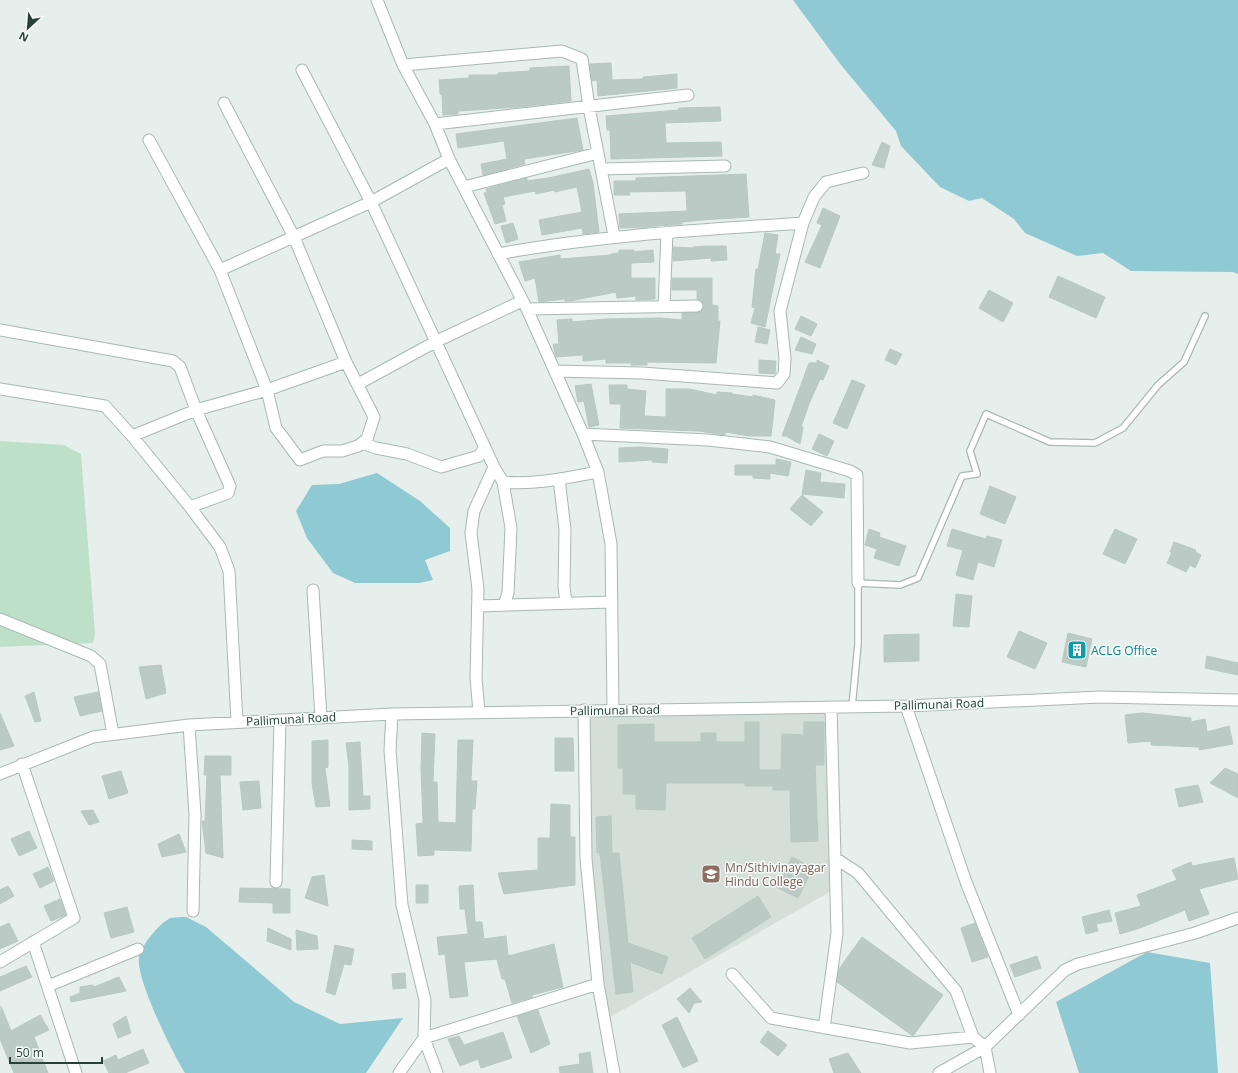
<svg xmlns="http://www.w3.org/2000/svg" width="1238" height="1073" font-family="'Open Sans',sans-serif">
<style>
.built{fill:#d4dfda}
.green{fill:#bfe0c8}
.water{fill:#8ec9d4}
.building{fill:#bbcac4;stroke:#b8c9c2}
.lines{fill:none;stroke-linecap:round;stroke-linejoin:round}
.service-casing{stroke:#a8b8b2;stroke-width:8}
.minor-casing{stroke:#a8b8b2;stroke-width:13}
.service{stroke:#fff;stroke-width:5.5}
.minor{stroke:#fff;stroke-width:11}
.labels{text-anchor:middle;dominant-baseline:central;stroke-width:3;stroke-linejoin:round;paint-order:stroke}
.culture-label{font-size:12px;fill:#0d838f;stroke:#f7fbf9;text-anchor:start}
.street-label{font-size:12px;fill:#24423a;stroke:#f7fbf9}
.education-label{font-size:12px;fill:#785e54;stroke:#f7fbf9;text-anchor:start}
</style>
<rect width="100%" height="100%" fill="#e6efeb"/>
<!-- built -->
<path class="built" d="M831,707L835,889L605,1020L586,859L584,710Z"/>
<!-- green -->
<path class="green" d="M0,441L64,445L81,454L95,634L93,643L0,647Z"/>
<!-- water -->
<path class="water" d="M793,0H1238V274L1233,272L1131,271L1103,253L1077,256L1025,233L1014,219L982,198L969,201L940,187L901,146L896,131L841,65Z
M377,473L420,501L450,528V551L425,560L433,580L419,583H355L333,573L307,538L296,511L312,485L339,484Z
M186,917L206,927L294,1002L340,1024L403,1018L366,1073H185C173,1054 135,977 139,957C140,947 161,921 171,918C176,917 181,917 186,917Z
M1147,952L1210,963L1218,1073H1079L1056,1002Z"/>
<!-- building -->
<path class="building" d="M611,63L612,80L643,79V77L677,74V88L598,96L597,80L592,81L590,64Z
M569,66L571,101L520,107L458,111V114L443,115L442,94H440L439,80L469,78V75H498V73L530,71V68Z
M720,107L721,121L665,123L666,143L721,142L722,156L611,159L610,130H607L606,116L679,110V108Z
M577,118L583,150L524,159L525,164L483,175L481,164L507,159L504,141L458,148L456,134Z
M882,142L890,146L884,168L872,165Z
M589,169L593,183L599,232L583,234L582,228L542,235L539,220L582,212L577,187L555,192L554,190L536,194L535,191L503,197L505,204L502,205L506,221L495,224L484,193L487,192L486,189L527,178V181L548,178Z
M746,174L749,217L703,220L682,222V224L648,227L620,228L619,214L687,211L686,191L629,192L630,195H614V181H636V178Z
M823,208L840,216L820,268L805,262L822,225L817,223Z
M513,223L518,239L506,243L501,226Z
M765,233L778,235L775,254H780L765,327L751,323L755,308L752,307L756,269H758Z
M707,246H726L727,260L711,261V258L673,261V247L693,248V247Z
M619,250H634V252L653,250L654,262L631,263V278H655V299L636,300V296L617,298L616,292L570,301H565V299L539,302L535,278L525,281L519,262L560,255V259L611,255V254L619,253Z
M1058,276L1105,297L1096,318L1049,297Z
M672,278H712V305L718,306V321H720L716,363L647,362V365H631V363H606V359L583,361V355L556,357L553,344H559L557,320L572,319V322L606,319L660,318L682,320V313L701,312L704,305L701,300L697,299V290H672Z
M989,290L1013,303L1003,322L979,308Z
M801,316L817,324L811,336L795,329Z
M758,327L770,330L767,344L755,342Z
M801,337L816,344L812,354L795,350Z
M890,349L902,354L896,365L885,360Z
M759,360L776,361L775,374L759,373Z
M817,360L829,366L823,380L820,379L809,404L801,427H803L800,444L786,436H782L809,363H817Z
M852,380L865,385L847,429L833,423Z
M591,384L599,425L589,427L584,401L578,402L575,386Z
M609,385H627V389L646,391L644,416L666,417V389H689L717,395V392L732,393V394L753,397V395L775,400L771,436H749L725,432V435L699,431L620,428L621,404H610Z
M819,434L834,441L827,456L812,449Z
M640,447L668,449L667,463L652,462V460L619,462V448Z
M776,459L791,462L788,476L770,473V479L753,478V475H735V465H776Z
M806,470L821,473L820,482L845,484L844,498L802,494Z
M990,486L1016,497L1005,524L980,514Z
M802,495L823,512L811,526L790,509Z
M869,529L880,533L879,537L906,546L899,566L874,558L877,549L865,545Z
M952,529L986,539L987,536L1002,540L994,567L978,562L973,580L956,575L963,550L947,546Z
M1115,529L1137,539L1125,564L1103,554Z
M1174,542L1196,550L1195,552L1201,555L1195,568L1190,565L1186,572L1167,563L1172,552H1170Z
M956,594L972,596L969,627L953,626Z
M1019,631L1047,643L1035,669L1007,657Z
M1068,633L1092,639L1086,667L1062,662Z
M919,634V661L884,662V635Z
M1207,656L1238,663V675L1205,668Z
M161,665L166,693L146,699L139,667Z
M34,692L41,721L35,722L25,696Z
M98,692L102,711L80,716L74,697Z
M0,713L14,746L0,750Z
M1142,713L1191,718V722L1205,719L1207,732L1229,726L1233,744L1199,750V747L1151,745V741L1128,743L1125,715Z
M745,722H759V770H781L782,734L804,735V722H824V765H815L818,841L791,842L790,790H773V786H745V783H666L665,810L636,809V794H623V768H618V725L654,724V742H701V733H716V742H745Z
M422,733L435,734L433,782H437L438,822L456,823L458,740H473L471,781H477L475,809H472L471,851L434,850V855L418,856L416,824L423,823L421,768Z
M555,738H573L574,771H555Z
M328,740V767L325,768L330,806L316,807L312,783V741Z
M360,742L363,796H370V809L349,810V767L346,743Z
M205,756H231V775H220L223,858L206,853L202,821H205L207,775H204Z
M1225,768L1238,774V798L1210,783Z
M121,771L128,793L109,799L102,776Z
M259,781L261,808L243,810L240,782Z
M1198,785L1203,802L1179,807L1175,789Z
M551,804L570,805V837H575V885L504,894L498,873L538,870V838H550Z
M93,810L99,822L89,825L81,811Z
M611,816L612,853H619L628,943L668,957L662,974L630,962L633,992L616,994L600,853H597L596,817Z
M29,831L37,848L19,856L11,839Z
M179,834L186,852L162,857L158,844Z
M352,840L372,841V850L352,849Z
M792,857L813,868L798,898L776,887Z
M1234,858L1238,879L1199,889L1209,914L1189,921L1185,910L1140,928L1120,934L1115,913L1141,906L1137,895L1177,880L1172,870L1191,862L1192,866Z
M48,867L54,881L40,888L33,874Z
M324,875L328,906L305,898L312,877Z
M416,885H428V903H416Z
M473,885L475,922H482L484,939L506,936L508,956L554,944L563,987L532,995L533,997L512,1003L505,979H502L497,959L464,962L468,996L450,998L445,954L439,955L437,937L468,934L465,909H460L459,886Z
M8,886L14,896L0,904V890Z
M240,888L290,889V913H273V903L239,902Z
M758,896L771,917L705,959L692,938Z
M60,899L66,915L51,921L44,906Z
M127,907L134,932L111,938L104,913Z
M1109,910L1112,921L1096,924L1098,931L1086,934L1082,917Z
M9,923L18,941L0,949V927Z
M975,923L988,957L972,962L961,928Z
M268,928L291,939V950L267,941Z
M296,930L317,936L318,949L297,950Z
M862,937L943,995L913,1036L837,982L839,969Z
M335,945L354,949L351,965L344,964L335,995L326,992Z
M1037,956L1041,968L1015,977L1010,965Z
M26,966L32,977L0,991V977Z
M405,973L406,988L393,989L392,974Z
M119,977L126,991L71,1002L70,997L80,993V987L93,985L94,987Z
M690,988L702,1002L694,1003L689,1013L677,999Z
M1,1006L11,1031L40,1015L49,1030L34,1037L48,1073H14L0,1039Z
M538,1010L550,1044L531,1053L517,1016Z
M126,1016L131,1033L118,1038L113,1024Z
M677,1017L698,1061L683,1068L662,1025Z
M768,1031L787,1045L778,1056L760,1042Z
M503,1032L512,1058L481,1068L478,1059L460,1066L448,1039L459,1036L464,1045Z
M143,1049L149,1063L125,1073H109L103,1061L116,1055L118,1060Z
M590,1052L593,1073H560L559,1067L580,1064L579,1054Z
M848,1053L861,1073H834L829,1059Z"/>
<g class="lines">
<!-- service casing -->
<g class="service-casing">
<path id="service" d="M852,707L858,644V583L900,585L918,578L962,476L977,474L970,451L986,414L1050,442L1095,443L1123,428L1158,385L1184,362L1205,316"/>
</g>
<!-- minor casing -->
<g class="minor-casing">
<path id="minor" d="M377,0L403,65L435,124L449,159L527,309L583,434L598,472L611,544L613,710
M403,65L562,51L582,59L589,107L614,236
M302,70L371,202L494,467L503,482C535,485 566,478 598,472
M435,124L688,95
M149,140L220,270L267,390L276,428L300,460L323,451H342L358,446L367,439L374,417L346,362L294,237L224,103
M601,169L725,166
M464,187L598,153
M498,254C599,235 700,230 803,223
M220,270L371,202L449,159
M664,307L667,232
M527,309L697,306
M0,330L173,361L180,367L196,410L230,486L228,493L190,507
M555,371L642,373L777,383L784,374L785,358L780,311L803,223L814,197L826,182L863,173
M358,384L437,341L522,301
M0,389L105,406L132,436L190,507L220,547L229,571L237,722
M583,434L708,440L770,447L850,471L857,475L858,583
M132,436L196,410L267,390L346,362
M362,443L376,448L407,454L441,467L479,456L485,447
M559,479L565,529L564,587L566,602
M503,482L511,528L508,593L504,605
M313,590L321,717
M478,606L612,602
M0,619L91,656L100,664L113,734
M906,706L966,882L1019,1015
M584,710L586,859L598,984L614,1073
M479,712L476,678L478,589L471,533L474,511L494,467
M392,714L390,750L402,905L425,1000L424,1038L437,1073
M189,725L195,814L193,911
M0,774L93,737L189,725L392,714L906,706L1100,697L1238,700
M835,858L858,873L956,991L973,1037
M276,882L280,720
M33,942L76,1073
M0,962L74,918L22,764
M732,974L771,1018L910,1043L973,1037L985,1047L990,1073
M48,986L138,949
M824,1028L837,933L831,707
M399,1073L424,1038L598,984
M939,1073L985,1047L1065,970L1078,964L1195,933L1238,918"/>
</g>
<!-- service -->
<use href="#service" class="service"/>
<!-- minor -->
<use href="#minor" class="minor"/>
</g>
<!-- icons -->
<defs>
<g id="building-square" transform="scale(1)"><rect x="-9" y="-9" width="18" height="18" rx="4" fill="#0f9aa8" stroke="#f7fbf9"/><path d="M-4-6H4V6H1V3H-1V6H-4ZM-2.5-4.3h1.7v1.8h-1.7ZM.8-4.3h1.7v1.8H.8ZM-2.5-1h1.7V.8h-1.7ZM.8-1h1.7V.8H.8Z" fill="#fff"/></g>
<g id="school-square" transform="scale(1)"><rect x="-9" y="-9" width="18" height="18" rx="4" fill="#8d6e63" stroke="#f7fbf9"/><path d="M0-5L7-2L0 1L-7-2ZM-4 1L0 2.5L4 1V4Q0 6-4 4Z" fill="#fff"/></g>
</defs>
<g fill-rule="evenodd">
<use href="#building-square" x="1077" y="650"/>
<use href="#school-square" x="711" y="874"/>
</g>
<g class="labels">
<!-- culture labels -->
<g class="culture-label">
<text x="1091" y="650">ACLG Office</text>
</g>
<!-- street labels -->
<g class="street-label">
<text transform="translate(939 704) rotate(-2)">Pallimunai Road</text>
<text transform="translate(615 710) rotate(-1)">Pallimunai Road</text>
<text transform="translate(291 719) rotate(-3)">Pallimunai Road</text>
</g>
<!-- education labels -->
<g class="education-label">
<text x="725" y="867">Mn/Sithivinayagar<tspan x="725" dy="14">Hindu College</tspan></text>
</g>
</g>
<!-- north arrow -->
<g transform="translate(28 28) rotate(206)" stroke="#f7fbf9" stroke-width="3" paint-order="stroke">
<path d="M0-3L7 15L0 10L-7 15Z" fill="#24423a"/>
<text y="-6" font-size="11" font-weight="bold" text-anchor="middle" fill="#24423a">N</text>
</g>
<!-- scale -->
<path d="M10 1057v6h92v-6" fill="none" stroke="#24423a" stroke-width="2"/>
<text x="16" y="1057" font-size="12" fill="#24423a" stroke="#f7fbf9" stroke-width="3" paint-order="stroke">50 m</text>
</svg>
